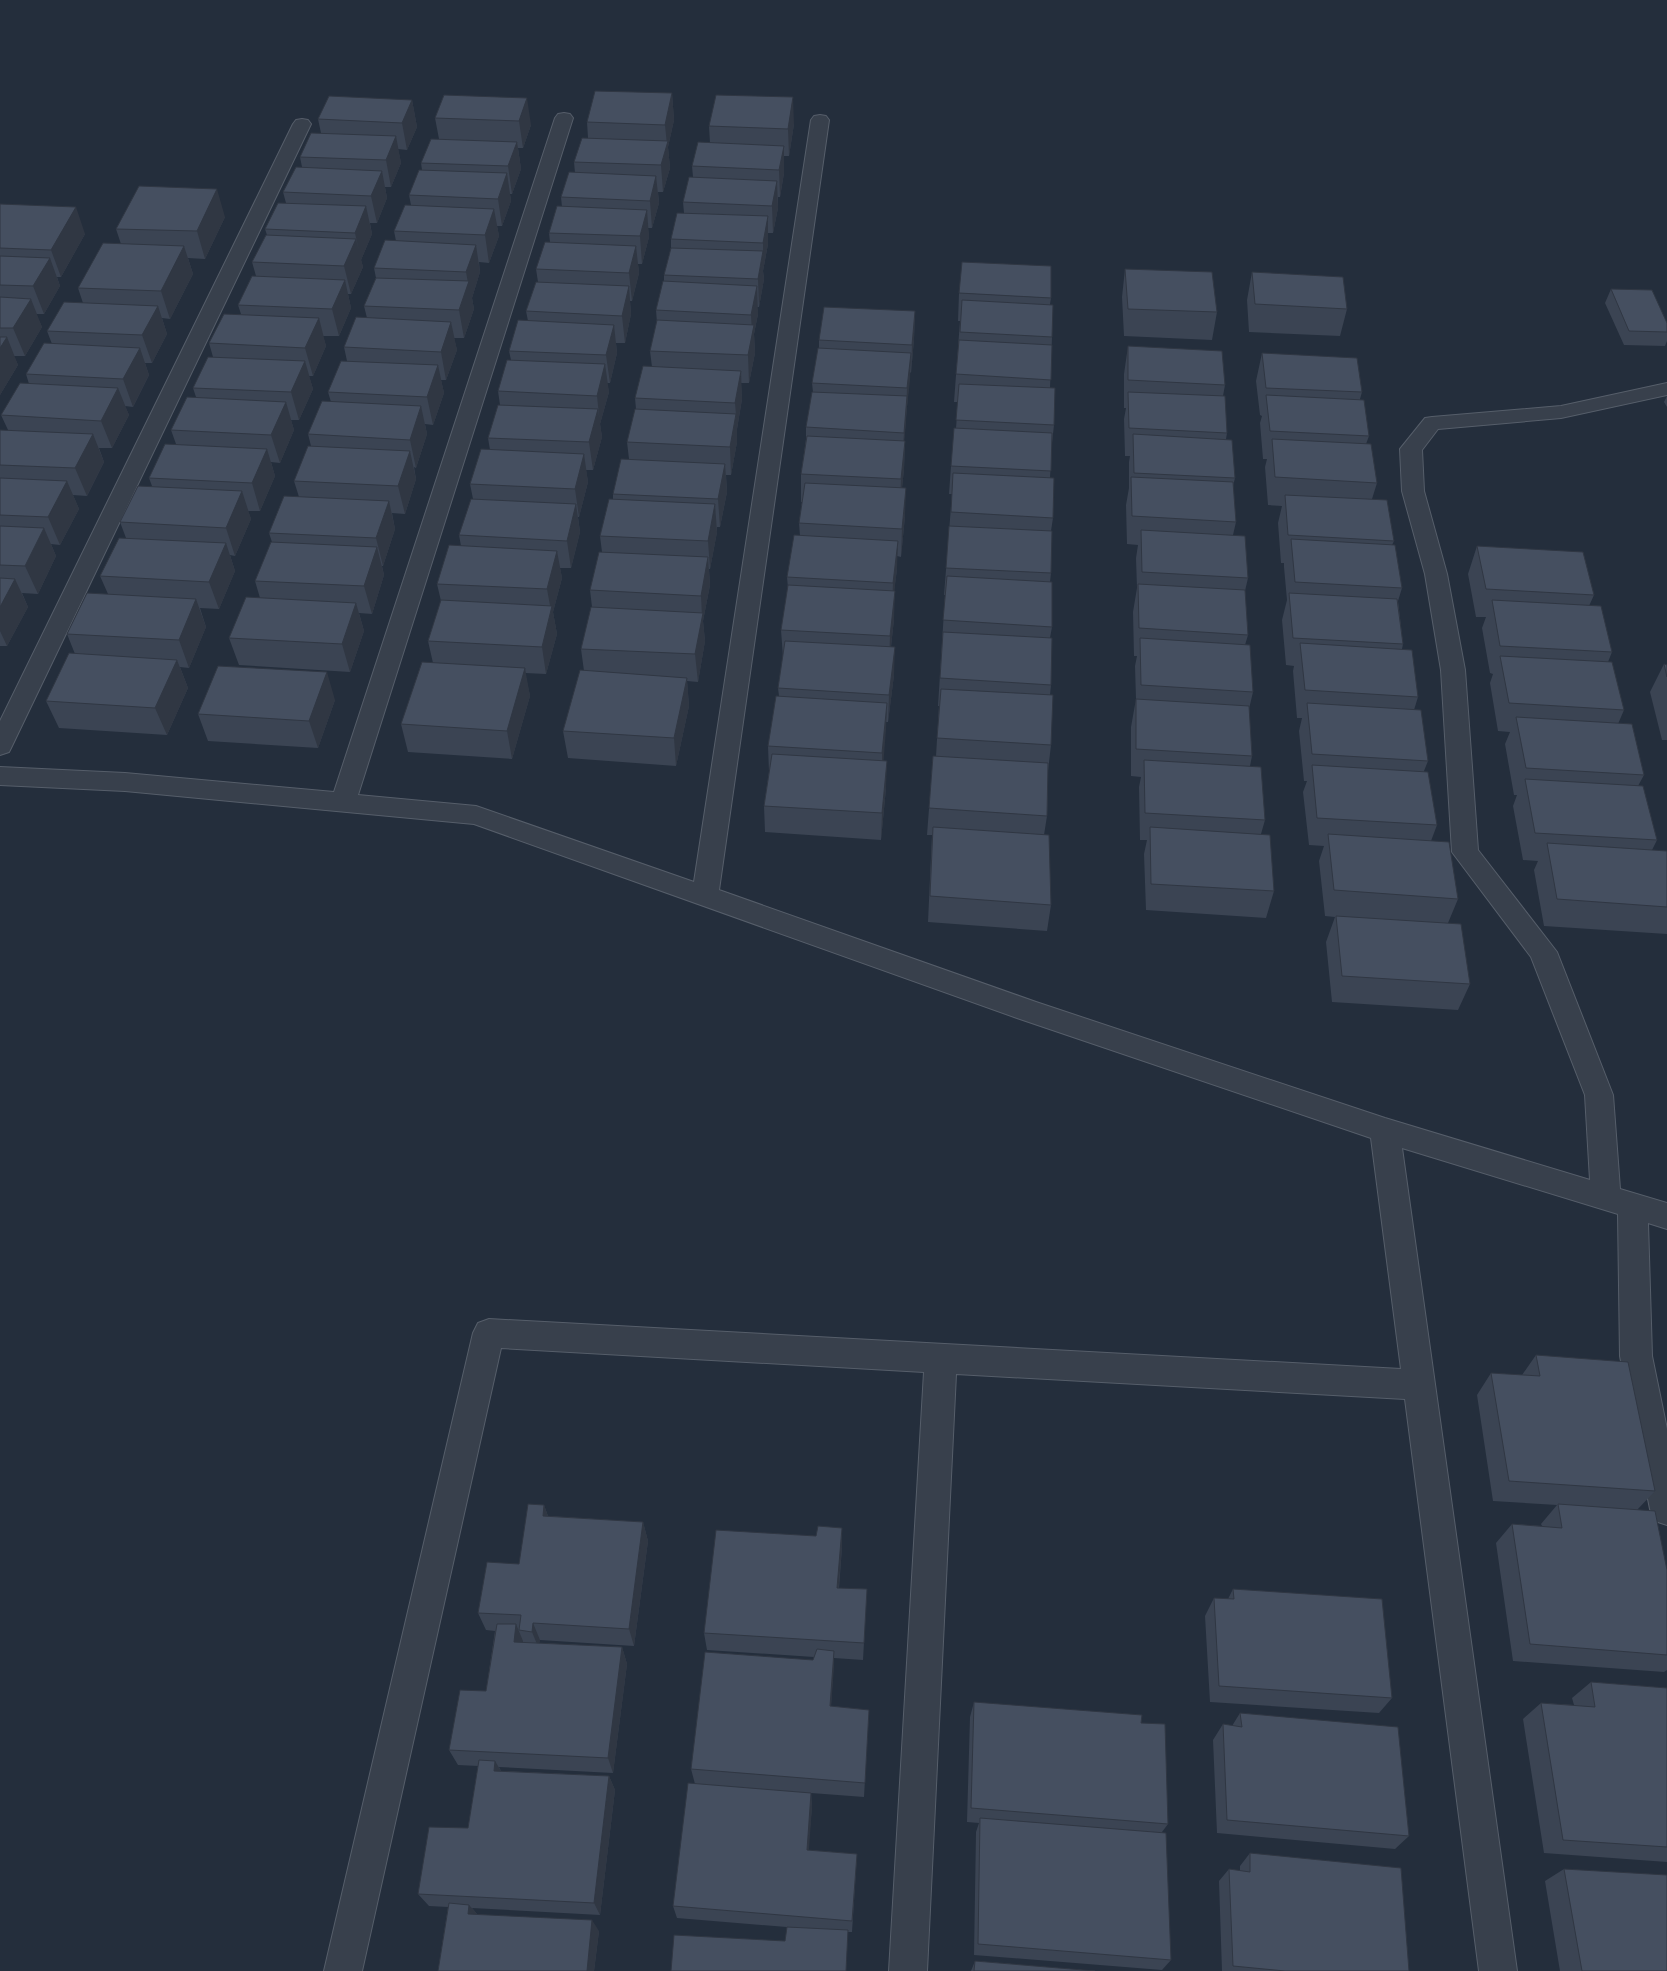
<svg xmlns="http://www.w3.org/2000/svg" width="1667" height="1971" font-family="'Titillium Web',sans-serif">
<style>
.lines{fill:none;stroke-linecap:round;stroke-linejoin:round}
.minor-casing{stroke:#565e6a;stroke-width:2}
.minor{fill:#38404c;fill-rule:evenodd}
.wall{fill:#3b4453}
.shaded-wall{fill:#303743}
.building{fill:#454f60;stroke:#303743}
</style>
<rect width="100%" height="100%" fill="#242e3c"/>
<g class="lines">
<!-- minor casing -->
<g class="minor-casing">
<path id="minor" d="M564,113L570,114L573,118L358,795L476,806L694,882L811,120L814,116L820,115L826,116L829,120L719,890L1036,1002L1385,1118L1590,1180L1585,1095L1531,957L1452,852L1441,670L1425,574L1402,491L1400,449L1425,418L1432,417L1561,406L1667,383V395L1561,418L1438,429L1422,450L1424,491L1447,574L1465,670L1478,850L1557,952L1613,1095L1620,1189L1667,1203V1229L1648,1223L1652,1356L1667,1429V1525L1655,1521L1650,1509L1620,1356L1618,1214L1402,1148L1517,1971H1479L1405,1399L956,1374L927,1971H889L924,1372L501,1348L362,1971H324L473,1333L478,1323L489,1319L1401,1369L1371,1138L1017,1018L474,824L125,791L0,785V767L125,773L334,792L555,118L558,114Z
M302,119L308,120L311,124L12,746L9,752L0,755V721L293,124L296,120Z"/>
</g>
<!-- minor -->
<use href="#minor" class="minor"/>
</g>
<!-- wall -->
<path class="wall" d="M672,93L674,120L668,147L670,168L663,192H658L659,203L652,228H648L649,237L642,264H638L639,273L632,301H630L631,314L625,343H616L617,353L610,383H607L609,392L600,424L602,437L593,470H586L588,482L579,517H578L580,532L571,568H560L562,578L553,612L557,634L546,674L525,673L530,696L512,759L408,752L401,724L433,663L428,641L441,601L437,584L461,546L459,535L473,499L470,484L490,450L488,438L500,405L498,391L511,360L509,351L528,321L526,311L538,282L536,269L550,242L549,233L562,207L561,197L575,173L574,162L588,138L587,122Z
M444,95L531,125L523,148H518L521,169L512,194H510L511,201L502,226H497L499,236L489,263L479,262L480,272L472,298L474,309L464,338H454L457,350L446,380H441L444,393L433,425L425,424L427,434L416,468L414,467L416,479L405,514L392,513L395,529L383,566H382L384,575L372,614L359,613L364,631L350,672L239,665L229,638L260,598L255,581L272,542L269,533L299,497L294,481L311,446L308,434L331,402L328,392L347,361L344,347L367,318L364,306L376,278L374,268L396,241L394,231L411,205L409,195L422,170L421,163L439,139L435,118Z
M412,100L417,127L407,150L398,149L401,163L391,187H385L387,198L377,223H370L372,234L361,260L363,267L351,294H348L351,308L339,336H323L326,346L313,376H309L313,389L299,420H291L294,430L280,463L271,462L275,476L260,511H248L251,519L235,556L230,555L235,571L219,609L200,608L206,627L189,668L180,667L188,688L167,735L59,728L46,701L75,654L67,634L108,594L100,576L126,538L120,522L152,486L149,478L176,444L171,430L196,397L193,388L213,357L209,343L241,314L238,305L256,276L252,262L267,235L265,229L286,203L283,192L302,167L300,157L321,133L318,119Z
M794,124L789,156H784V173L780,197H778V208L773,233H768V244L763,271L764,279L759,307H757L758,314L754,334L755,353L749,383H741L742,399L737,429V442L731,475H726L727,492L720,527H717V532L710,569H709L710,585L703,621L705,641L698,682L687,681L689,706L676,766L568,758L563,731L584,671L581,649L592,607L590,590L602,552L600,536L613,499V494L629,459L627,442L636,409L635,398L652,367L650,351L657,323L656,310L664,282V275L671,248V239L684,213L683,202L693,177L692,166L710,143L709,126Z
M0,204L85,234L61,277H57L60,286L44,314H36L42,327L25,356H14L18,365L0,395Z
M225,217L205,259L188,258L193,274L170,319L162,318L167,334L152,363H145L149,375L133,407L125,406L129,415L112,448H99L104,462L87,496L73,495L79,509L60,545L51,544L56,556L38,594L22,593L28,607L7,646H0V465L8,430L1,415L29,384L26,374L52,344L47,331L83,303L78,288L121,244L116,229Z
M1125,269L1217,312L1212,340L1124,336L1122,297Z
M1252,272L1347,309L1340,336L1249,332L1247,300Z
M1611,289L1667,323V341L1665,346L1624,345L1605,303Z
M959,293L1051,298L1050,304L1052,337L1050,388L1054,425L1052,443L1050,478L1053,518L1051,531V573L1050,582L1052,627L1050,638L1051,685L1050,695L1051,745L1048,771L1047,816L1044,835L1051,905L1047,931L928,922L932,835H927L933,756H936L939,706H938L945,595H944L952,494H949L951,466L956,428L958,402H954L960,321H958Z
M915,311L914,339L911,373L910,372L904,441H905L904,469L902,488L905,516L901,557L897,556V569L894,591V619L891,647L894,675L888,722H886L883,760L886,788L881,840L765,832L764,806L769,772L768,746L779,696L778,688L783,657L781,630L788,588L787,577L800,536L799,523L802,502H801V474L806,439V427L813,392L812,383L819,348V340Z
M1128,346L1225,385L1223,396L1227,433L1226,439L1235,478L1233,486L1236,522L1233,535L1248,578L1245,591L1248,635L1245,645L1253,692L1249,709L1252,756L1250,766L1265,820L1261,834L1274,891L1266,918L1146,910L1144,854L1147,840H1140L1139,787L1141,777L1131,776V727L1136,699L1135,666L1137,656H1134L1133,612L1137,588L1136,558L1138,545L1127,544L1126,505L1129,488V462L1130,456H1125L1124,419L1126,408H1124V374Z
M1262,353L1362,392L1360,399L1369,436L1366,444L1377,483L1372,499L1394,541L1392,545L1402,588L1398,601L1403,644L1402,649L1418,697L1414,710L1428,761L1424,771L1437,825L1431,841L1458,899L1448,923L1470,984L1458,1010L1332,1002L1326,942L1335,917L1325,916L1319,861L1324,846L1309,845L1303,792L1307,781H1304L1299,731L1302,718H1297L1293,671L1294,666L1286,665L1282,620L1287,600L1284,567V563H1281L1278,523L1282,506L1268,505L1265,467L1267,459H1263L1260,423L1262,416L1260,415L1256,381Z
M1667,396V407L1664,402Z
M1477,546L1594,595L1589,606L1612,652L1608,662L1624,710L1618,724L1644,775L1638,786L1657,840L1652,850L1667,851V934L1544,926L1534,870L1538,861L1523,860L1513,806L1517,795H1514L1505,744L1510,732L1498,731L1490,683L1493,674L1490,673L1482,628L1486,617H1476L1468,574Z
M1664,664L1667,665V740H1662L1650,692Z
M335,700L318,748L208,741L198,714Z
M1536,1355L1655,1491L1637,1510L1667,1570V1670L1664,1672L1513,1661L1496,1543L1512,1524L1542,1526L1541,1524L1557,1505L1493,1501L1477,1395L1491,1373L1522,1375Z
M544,1505L548,1516L643,1522L648,1541L634,1646L540,1640L539,1643L622,1647L627,1664L613,1773L499,1767L501,1771L609,1776L615,1790L600,1915L472,1908L477,1914L599,1931L594,1971H438L448,1907L429,1906L418,1894L468,1828L478,1766L458,1765L449,1750L486,1691L495,1631L486,1630L478,1613L519,1564Z
M842,1528V1547L839,1588L867,1589L863,1660L834,1658L831,1706L869,1710L864,1797L811,1793L812,1807L808,1850L857,1854L852,1932H848L785,1941L799,1928L677,1918L673,1906L695,1784L691,1769L813,1660L814,1657L707,1650L704,1633L816,1536Z
M1233,1589L1392,1698L1379,1713L1210,1702L1205,1616L1214,1598L1228,1599Z
M1591,1682L1667,1688V1862L1544,1853L1523,1719L1541,1703L1574,1705L1572,1698Z
M974,1702L1141,1723L1168,1824L1162,1832L1171,1960L1162,1970L974,1955L976,1832L979,1823L967,1822L970,1717Z
M1240,1713L1409,1836L1395,1849L1217,1833L1213,1740L1223,1724L1232,1726Z
M1250,1853L1409,1971H1222L1219,1881L1229,1869L1240,1871V1866Z
M1564,1869L1667,1971H1560L1545,1881Z
M975,1961L1095,1971H971Z"/>
<!-- shaded-wall -->
<path class="shaded-wall" d="M672,93L674,120L668,147L670,168L663,192L661,165L667,145L665,125Z
M793,97L794,124L789,156L788,129Z
M527,98L531,125L523,148L519,121Z
M412,100L417,127L407,150L402,123Z
M396,136L401,163L391,187L386,160Z
M517,142L521,169L512,194L508,166Z
M784,146V173L780,197L779,170Z
M382,171L387,198L377,223L371,196Z
M507,173L511,201L502,226L498,199Z
M656,176L659,203L652,228L650,201Z
M777,181L778,208L773,233L772,206Z
M217,189L225,217L205,259L197,231Z
M366,206L372,234L361,260L355,233Z
M76,207L85,234L61,277L51,250Z
M494,209L499,236L489,263L485,235Z
M647,210L649,237L642,264L640,236Z
M768,216V244L763,271L764,279L759,307L758,279L763,251V243Z
M356,239L363,267L351,294L344,266Z
M476,245L480,272L472,298L474,309L464,338L459,310L468,283L466,272Z
M184,246L193,274L170,319L161,291Z
M636,246L639,273L632,301L629,273Z
M50,258L60,286L44,314L33,286Z
M345,280L351,308L339,336L332,309Z
M629,286L631,314L625,343L622,316Z
M757,286L758,314L754,334L755,353L749,383L748,355L752,333L751,315Z
M31,299L42,327L25,356L13,328Z
M158,306L167,334L152,363L142,335Z
M915,311L914,339L911,373L912,345Z
M319,318L326,346L313,376L305,348Z
M451,322L457,350L446,380L441,352Z
M614,325L617,353L610,383L606,355Z
M7,337L18,365L0,395V348Z
M140,348L149,375L133,407L123,379Z
M911,353L910,381L906,415L907,388Z
M305,361L313,389L299,420L291,392Z
M605,364L609,392L600,424L597,396Z
M438,365L444,393L433,425L427,397Z
M741,371L742,399L737,429V442L731,475L730,447L736,415L735,403Z
M118,388L129,415L112,448L101,421Z
M907,396L906,424L902,460L904,433Z
M286,402L294,430L280,463L271,435Z
M421,406L427,434L416,468L410,440Z
M598,409L602,437L593,470L589,442Z
M93,434L104,462L87,496L75,468Z
M905,441L904,469L900,507L901,479Z
M267,449L275,476L260,511L252,483Z
M410,451L416,479L405,514L398,486Z
M584,454L588,482L579,517L575,489Z
M725,464L727,492L720,527L718,499Z
M67,481L79,509L60,545L48,517Z
M906,488L905,516L901,557L902,529Z
M242,491L251,519L235,556L226,528Z
M389,501L395,529L383,566L376,538Z
M576,504L580,532L571,568L567,541Z
M715,504L717,532L710,569L708,541Z
M44,528L56,556L38,594L25,566Z
M898,541L897,569L892,611L893,583Z
M226,543L235,571L219,609L209,582Z
M377,547L384,575L372,614L364,586Z
M557,551L562,578L553,612L557,634L546,674L542,647L551,611L547,589Z
M708,557L710,585L703,621L705,641L698,682L695,654L702,616L701,596Z
M15,579L28,607L7,646L0,631V607Z
M895,591L894,619L889,664L890,636Z
M196,599L206,627L189,668L179,640Z
M356,603L364,631L350,672L342,644Z
M895,647L894,675L888,722L889,695Z
M177,660L188,688L167,735L155,708Z
M525,668L530,696L512,759L507,731Z
M327,672L335,700L318,748L309,721Z
M687,678L689,706L676,766L674,738Z
M887,703L886,730L882,780V753Z
M887,761L886,788L881,840L882,813Z
M544,1505L551,1525L543,1516Z
M643,1522L648,1541L634,1646L629,1629Z
M842,1528V1547L837,1606V1588Z
M533,1623L540,1640L539,1649L532,1632Z
M516,1624L523,1641L522,1659L514,1642Z
M622,1647L627,1664L613,1773L608,1758Z
M834,1651V1667L830,1721V1706Z
M495,1761L504,1776L494,1771Z
M609,1776L615,1790L600,1915L594,1903Z
M811,1793L812,1807L808,1863L807,1850Z
M469,1905L479,1916L468,1914Z
M592,1920L599,1931L594,1971H587Z"/>
<!-- building -->
<path class="building" d="M595,91L672,93L665,125L587,122Z
M444,95L527,98L519,121L435,118Z
M716,95L793,97L788,129L709,126Z
M329,96L412,100L402,123L318,119Z
M311,133L396,136L386,160L300,157Z
M582,138L668,141L661,165L574,162Z
M431,139L517,142L508,166L421,163Z
M698,142L784,146L779,170L692,166Z
M296,167L382,171L371,196L283,192Z
M419,170L507,173L498,199L409,195Z
M569,172L656,176L650,201L561,197Z
M689,177L777,181L772,206L683,202Z
M139,186L217,189L197,231L116,229Z
M278,203L366,206L355,233L265,229Z
M0,204L76,207L51,250L0,248Z
M405,205L494,209L485,235L394,231Z
M557,206L647,210L640,236L549,233Z
M677,213L768,216L763,243L671,239Z
M266,235L356,239L344,266L252,262Z
M385,240L476,245L466,272L374,268Z
M545,242L636,246L629,273L536,269Z
M103,243L184,246L161,291L78,288Z
M671,248L763,251L758,279L664,275Z
M0,256L50,258L33,286L0,285Z
M962,262L1051,266V298L959,293Z
M1125,269L1212,272L1217,312L1128,309Z
M1252,272L1343,277L1347,309L1255,304Z
M252,276L345,280L332,309L238,305Z
M376,278L469,281L459,310L364,306Z
M663,281L757,286L751,315L656,310Z
M536,282L629,286L622,316L526,311Z
M1611,289L1652,290L1667,323V332L1629,331Z
M0,297L31,299L13,328H0Z
M962,300L1053,305L1052,337L960,332Z
M64,302L158,306L142,335L47,331Z
M824,307L915,311L912,345L819,340Z
M224,314L319,318L305,348L209,343Z
M356,317L451,322L441,352L344,347Z
M518,320L614,325L606,355L509,351Z
M657,320L754,325L748,355L650,351Z
M0,337H7L0,348Z
M959,340L1052,345L1051,380L956,374Z
M44,343L140,348L123,379L26,374Z
M1128,346L1222,351L1225,385L1128,380Z
M818,348L911,353L907,388L812,383Z
M1262,353L1357,358L1362,392L1266,388Z
M208,357L305,361L291,392L193,388Z
M507,360L605,364L597,396L498,391Z
M341,361L438,365L427,397L328,392Z
M643,366L741,371L735,403L635,398Z
M20,383L118,388L101,421L1,415Z
M959,384L1055,388L1054,425L956,420Z
M812,392L907,396L904,433L806,427Z
M1128,392L1225,396L1227,433L1129,428Z
M1266,395L1364,400L1369,436L1270,431Z
M187,397L286,402L271,435L171,430Z
M322,401L421,406L410,440L308,434Z
M498,405L598,409L589,442L488,438Z
M635,409L736,414L730,447L627,442Z
M954,428L1052,433L1051,471L951,466Z
M0,430L93,434L75,468L0,465Z
M1133,434L1232,440L1235,478L1134,473Z
M807,436L905,441L901,479L801,474Z
M1272,439L1371,444L1377,483L1275,477Z
M165,444L267,449L252,483L149,478Z
M308,446L410,451L398,486L294,481Z
M481,449L584,454L575,489L470,484Z
M621,459L725,464L718,499L613,494Z
M953,473L1054,478L1053,518L951,512Z
M1131,477L1233,482L1236,522L1132,516Z
M0,478L67,481L48,517L0,515Z
M805,483L906,488L902,529L799,523Z
M138,486L242,491L226,528L120,522Z
M1285,495L1387,500L1394,541L1288,535Z
M284,496L389,501L376,538L269,533Z
M471,499L576,504L567,541L459,535Z
M609,499L715,504L708,541L600,536Z
M0,526L44,528L25,566L0,565Z
M949,526L1052,531L1051,573L946,568Z
M1141,530L1245,536L1248,578L1142,572Z
M794,535L898,541L893,583L787,577Z
M119,538L226,543L209,582L100,576Z
M1291,539L1395,545L1402,588L1295,582Z
M271,542L377,547L364,586L255,581Z
M449,545L557,551L547,589L437,584Z
M1477,546L1583,552L1594,595L1486,589Z
M599,552L708,557L701,596L590,590Z
M947,576L1052,582V627L943,620Z
M0,578L15,579L0,607Z
M1138,584L1245,590L1248,635L1139,628Z
M788,585L895,591L890,636L781,630Z
M87,593L196,599L179,640L67,634Z
M1289,593L1397,599L1403,644L1293,638Z
M246,597L356,603L342,644L229,638Z
M441,600L552,606L542,647L428,641Z
M1492,600L1601,606L1612,652L1500,646Z
M591,607L703,613L695,654L581,649Z
M943,632L1052,638L1051,685L940,678Z
M1140,638L1250,645L1253,692L1141,685Z
M785,641L895,647L889,695L778,688Z
M1300,643L1412,650L1418,697L1305,690Z
M69,653L177,660L155,708L46,701Z
M1500,656L1612,662L1624,710L1509,703Z
M422,662L525,668L507,731L401,724Z
M1664,664L1667,665V677Z
M218,666L327,672L309,721L198,714Z
M580,670L687,678L674,738L563,731Z
M941,689L1053,695L1051,745L937,738Z
M776,696L887,703L882,753L768,746Z
M1136,699L1249,706L1252,756L1136,749Z
M1307,703L1421,710L1428,761L1312,754Z
M1516,717L1632,724L1644,775L1526,768Z
M772,754L887,761L882,813L764,806Z
M933,756L1048,763L1047,816L929,808Z
M1144,760L1261,767L1265,820L1145,813Z
M1312,765L1428,772L1437,825L1317,818Z
M1525,779L1643,786L1657,840L1535,833Z
M933,827L1049,835L1051,905L930,896Z
M1150,827L1270,835L1274,891L1151,884Z
M1328,834L1449,842L1458,899L1334,890Z
M1547,843L1667,851V907L1557,899Z
M1336,916L1461,924L1470,984L1342,976Z
M1536,1355L1628,1362L1655,1491L1509,1481L1491,1373L1540,1376Z
M528,1504L544,1505L543,1516L643,1522L629,1629L533,1623L532,1632L519,1630L521,1615L478,1613L487,1562L519,1564Z
M1558,1504L1655,1511L1667,1570V1655L1530,1644L1512,1524L1562,1528Z
M818,1526L842,1528L837,1588L867,1589L864,1643L704,1633L716,1530L816,1536Z
M1233,1589L1382,1599L1392,1698L1219,1686L1214,1598L1234,1599Z
M497,1624H516L514,1642L622,1647L608,1758L449,1750L460,1690L486,1691Z
M817,1649L834,1651L830,1706L869,1710L865,1783L691,1769L705,1652L813,1660Z
M1591,1682L1667,1688V1847L1563,1840L1541,1703L1595,1707Z
M974,1702L1142,1715L1141,1723L1165,1724L1168,1824L971,1808Z
M1240,1713L1398,1727L1409,1836L1227,1820L1223,1724L1242,1727Z
M479,1760L495,1761L494,1771L609,1776L594,1903L418,1894L429,1827L468,1828Z
M688,1783L811,1793L807,1850L857,1854L852,1921L673,1906Z
M980,1818L1166,1833L1171,1960L978,1944Z
M1250,1853L1401,1868L1409,1971H1285L1233,1966L1229,1869L1250,1872Z
M1564,1869L1667,1875V1971H1582Z
M449,1903L469,1905L468,1914L592,1920L587,1971H438Z
M787,1927L848,1930L846,1971H671L674,1935L785,1941Z
M975,1961L1095,1971H974Z"/>
</svg>
